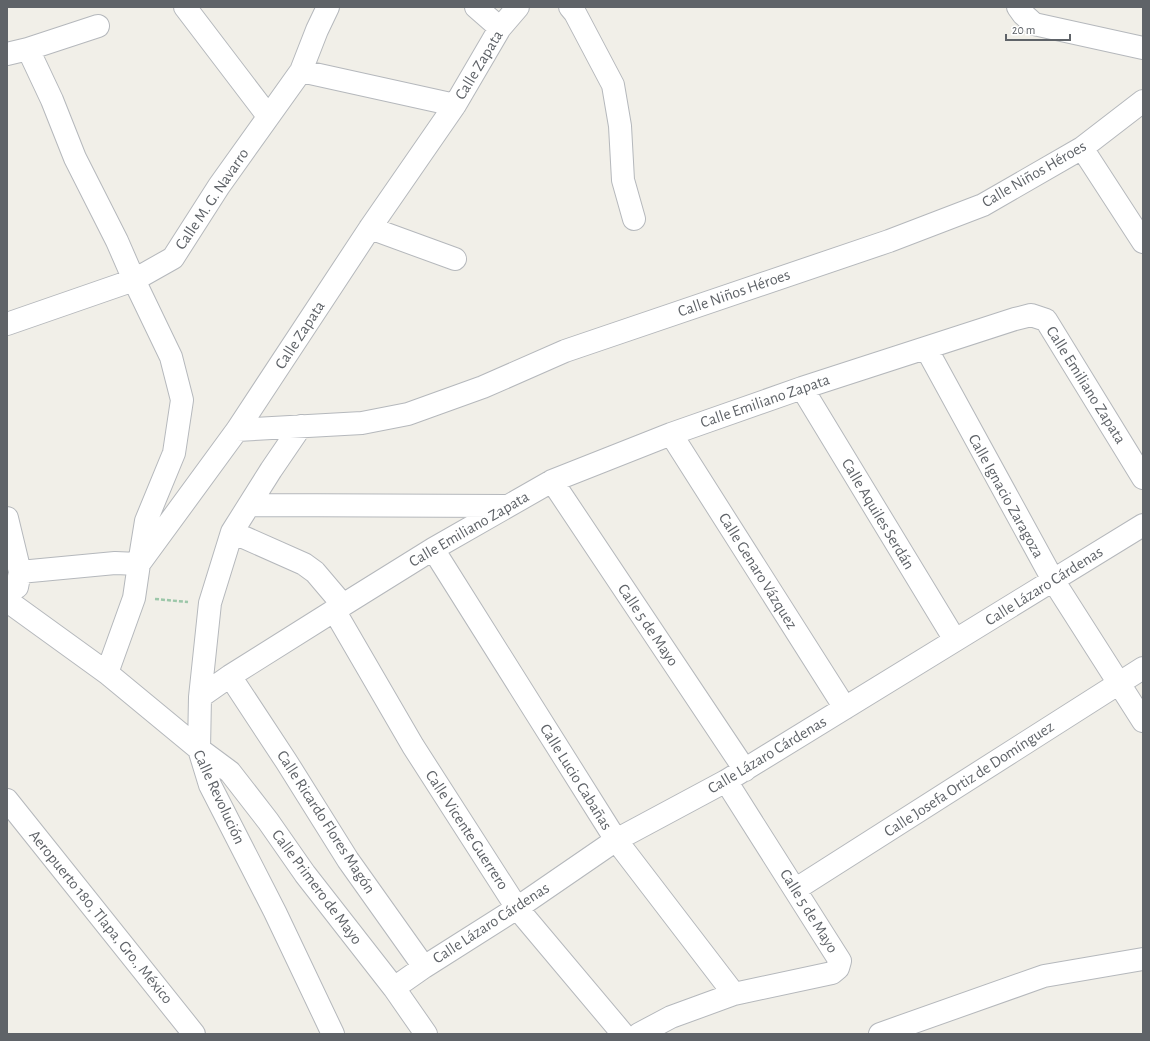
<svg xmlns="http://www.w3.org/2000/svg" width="1150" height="1041" font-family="'Alegreya Sans',sans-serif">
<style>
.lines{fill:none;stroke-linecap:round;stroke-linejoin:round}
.minor-casing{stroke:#b5b8bc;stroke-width:24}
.path{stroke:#9cc7a9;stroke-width:2.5;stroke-dasharray:4 2;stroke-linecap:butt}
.minor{stroke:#fff;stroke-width:22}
.labels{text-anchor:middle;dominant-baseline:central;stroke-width:4;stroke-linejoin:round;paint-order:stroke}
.street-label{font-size:16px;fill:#5f6368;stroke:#fff}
</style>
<rect width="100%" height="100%" fill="#f1efe8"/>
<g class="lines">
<!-- minor casing -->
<g class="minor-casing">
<path id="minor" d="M185,7L268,116
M476,7L500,28
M570,7L575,13L613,85L620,126L623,180L634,219
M1018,7L1023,14L1034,24L1143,48
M7,54L28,49L98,26
M301,71L455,105
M1082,148L1143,242
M370,228L455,259
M7,324L134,280L173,258L219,186L301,71L317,30L328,7
M926,348L1053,580L1143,721
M802,388L955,640
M237,430L362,423L408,414L483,387L565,351L889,241L983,205L1082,148L1143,101
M671,434L845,708
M552,481L745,770
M249,505L506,506
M7,518L20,572L17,587
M232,532L304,564L315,572L343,605
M433,549L616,840L734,994
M20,572L115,563L139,564L146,521L174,453L182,400L171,357L134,280L117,241L75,158L52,100L28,49
M7,599L13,605L107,673L199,749L210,785L275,912L333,1034
M334,610L413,746L517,908L623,1034
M107,673L134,598L139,564L237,430L370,228L455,105L500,28L518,7
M230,676L286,761L348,860L424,967
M200,697L210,603L232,532L271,470L301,426
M7,800L194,1034
M796,889L1143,668
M394,988L424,967L517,908L616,840L726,781L1143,525
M426,1034L394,988L305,874L268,821L230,772L199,749L200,697L230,676L343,605L433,549L552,481L671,434L802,388L1015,319L1031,315L1046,320L1143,478
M639,1034L671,1017L734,994L832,973L838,968L840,961L726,781
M880,1034L1044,976L1143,959"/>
</g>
<!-- path -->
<path class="path" d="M155,599L188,602"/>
<!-- minor -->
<use href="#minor" class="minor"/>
</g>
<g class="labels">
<!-- street labels -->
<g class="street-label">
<text transform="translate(479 65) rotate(-59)">Calle Zapata</text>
<text transform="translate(1034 174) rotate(-30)">Calle Niños Héroes</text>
<text transform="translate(212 199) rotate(-56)">Calle M. G. Navarro</text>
<text transform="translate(734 293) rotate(-19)">Calle Niños Héroes</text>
<text transform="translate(300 335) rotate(-57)">Calle Zapata</text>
<text transform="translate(1086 385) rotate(58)">Calle Emiliano Zapata</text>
<text transform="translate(765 401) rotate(-19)">Calle Emiliano Zapata</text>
<text transform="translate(1006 496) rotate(61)">Calle Ignacio Zaragoza</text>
<text transform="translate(878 514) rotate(59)">Calle Aquiles Serdán</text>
<text transform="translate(469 529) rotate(-30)">Calle Emiliano Zapata</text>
<text transform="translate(758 571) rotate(58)">Calle Genaro Vázquez</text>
<text transform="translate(1044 586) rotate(-32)">Calle Lázaro Cárdenas</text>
<text transform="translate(648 625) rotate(56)">Calle 5 de Mayo</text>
<text transform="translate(767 755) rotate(-31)">Calle Lázaro Cárdenas</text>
<text transform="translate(576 777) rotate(58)">Calle Lucio Cabañas</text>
<text transform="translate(969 779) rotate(-33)">Calle Josefa Ortiz de Domínguez</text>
<text transform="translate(219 797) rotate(65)">Calle Revolución</text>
<text transform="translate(326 822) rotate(57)">Calle Ricardo Flores Magón</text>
<text transform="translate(467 830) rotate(57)">Calle Vicente Guerrero</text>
<text transform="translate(317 887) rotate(53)">Calle Primero de Mayo</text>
<text transform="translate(809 911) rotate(58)">Calle 5 de Mayo</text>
<text transform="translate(101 917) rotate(51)">Aeropuerto 180, Tlapa, Gro., México</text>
<text transform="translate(491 923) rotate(-33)">Calle Lázaro Cárdenas</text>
</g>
</g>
<!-- border -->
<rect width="1150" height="1041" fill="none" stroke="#5f6368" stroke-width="16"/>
<!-- scale -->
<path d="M1006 34v6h64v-6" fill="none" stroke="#5f6368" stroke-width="2"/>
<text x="1012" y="34" font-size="12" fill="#5f6368" stroke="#ffffff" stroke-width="3" paint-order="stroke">20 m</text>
</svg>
